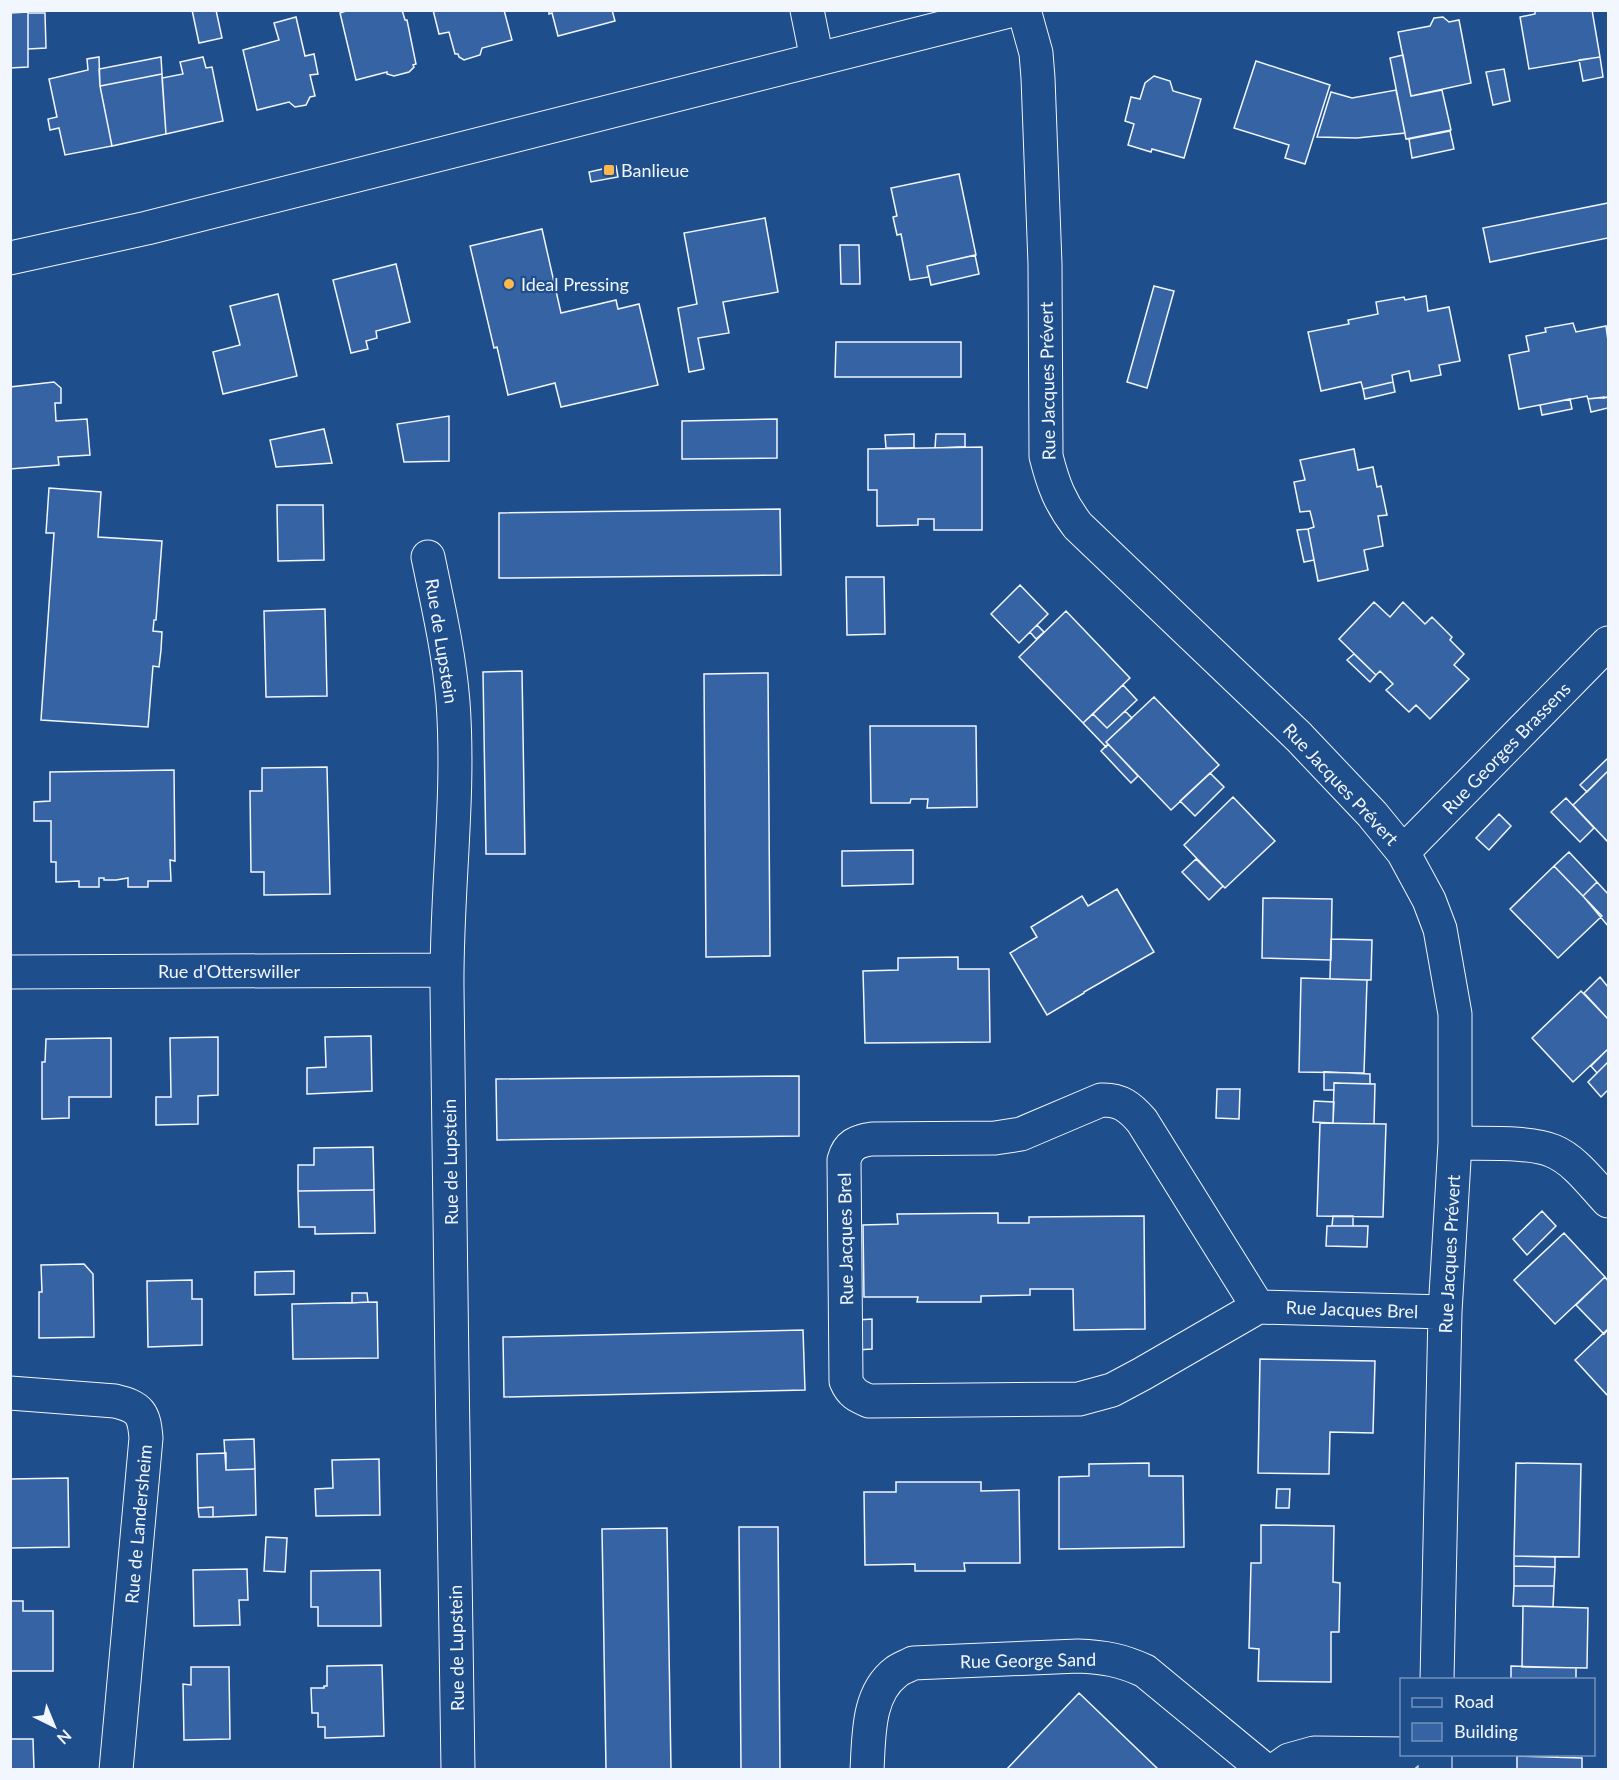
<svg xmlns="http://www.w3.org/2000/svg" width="1619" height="1780" font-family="Lato,sans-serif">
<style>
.building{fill:#3563a3;stroke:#f2f6ff;stroke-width:1.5}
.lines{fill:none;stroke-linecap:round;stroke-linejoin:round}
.minor-casing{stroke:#f2f6ff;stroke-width:35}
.major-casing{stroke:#f2f6ff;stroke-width:35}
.minor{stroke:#1f4e8c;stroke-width:33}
.major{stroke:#1f4e8c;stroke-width:33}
.poi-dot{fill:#ffb74d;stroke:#1f4e8c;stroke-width:2}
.labels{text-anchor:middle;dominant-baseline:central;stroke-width:4.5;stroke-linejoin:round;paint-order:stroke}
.poi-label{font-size:18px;fill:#f2f6ff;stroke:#1f4e8c;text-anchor:start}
.street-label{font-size:18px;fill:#f2f6ff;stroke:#1f4e8c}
</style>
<rect width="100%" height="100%" fill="#1f4e8c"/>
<!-- building -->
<path class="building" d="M192,10H216L222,38L199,43Z
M349,10H402L405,20H407L416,64L413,65L414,67L409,72L394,76L387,74V72L356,80L340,13Z
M433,10H504L512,40L482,48L480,55L464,60L459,57L458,54H455L449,32L439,34Z
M549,10H612L615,21L558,36L552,13L549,14Z
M1535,10H1592L1600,57L1529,69L1520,17L1535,14Z
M28,12V67L10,68V13Z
M28,13H45L46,48L28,49Z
M296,17L305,56L314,54L318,74L310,75L315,96L310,97L306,105L295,107L289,102L257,110L243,50L279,40L274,23Z
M1443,17L1449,22L1459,20L1471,83L1411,96L1398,32L1430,26L1434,18Z
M1403,55L1411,96L1442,90L1451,130L1406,139L1390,58Z
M99,57L100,86L112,146L65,155L59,128L50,130L48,119L57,117L49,79L88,70L87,59Z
M161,57L162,74L100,86L99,69Z
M203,57L206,68L212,67L223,121L166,134L162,78L183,74L180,62Z
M1600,57L1603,77L1583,81L1579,60Z
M1256,61L1330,85L1305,164L1285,158L1289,145L1234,128Z
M1504,69L1510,101L1493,105L1486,72Z
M162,74L166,134L112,146L100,86Z
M1154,76L1170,81L1173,91L1201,99L1184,158L1152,149L1151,152L1128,145L1134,124L1125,121L1131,97L1140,99L1145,83Z
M1396,90L1405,133L1357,138L1317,137L1331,92L1352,98Z
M1450,131L1454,149L1412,158L1409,139Z
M616,166L618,177L591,182L589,172Z
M959,174L976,255L927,266L929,277L910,280L901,234L897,235L893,217L897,216L891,188Z
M1608,203V238L1490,262L1483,228Z
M765,218L778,292L723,302L729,333L698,338L704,369L689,372L678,308L697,304L684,233Z
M542,229L561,313L616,300L618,309L639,304L658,385L561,407L555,383L508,395L497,347L494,348L470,246Z
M840,245H859L860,284H841Z
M975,255L979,274L931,285L927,266Z
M396,264L410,322L376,331L377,338L366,341L368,349L351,353L333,280Z
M1154,286L1174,291L1147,388L1127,382Z
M278,294L297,376L223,394L213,352L240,345L230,306Z
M1426,296L1428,311L1449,307L1460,361L1439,365L1441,375L1411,381L1409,371L1392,375L1393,382L1363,389L1361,382L1321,391L1308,332L1349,324L1348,320L1378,314L1376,302L1404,297L1405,300Z
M1573,323L1576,332L1606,326L1608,341V397L1588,399L1587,396L1519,409L1509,355L1529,351L1526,336L1546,332L1545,328Z
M836,342H961V377H835Z
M54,382L61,388V403H55L56,421L87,419L90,455L58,457L59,465L10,469V387Z
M1393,382L1395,392L1365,399L1363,389Z
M1604,397V398L1608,397V408L1591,412L1588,399Z
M1570,399L1572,409L1542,415L1540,405Z
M449,416V461L404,462L397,424Z
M777,419V458L682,459V421Z
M324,429L332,463L276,467L270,440Z
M914,434V448H886L885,435Z
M936,434H965V447L935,448Z
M982,447V530H934V519H918V525L877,526V490H868V449Z
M1354,449L1358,470L1373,467L1377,487L1381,486L1387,515L1378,516L1383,546L1364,550L1368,570L1318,581L1308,529L1314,527L1310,511L1300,512L1294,482L1305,480L1300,460Z
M49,488L101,492L98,537L162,541L156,620H154L153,631L162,632L161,650L159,667L153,666L148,727L41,720L54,533H46Z
M277,505H323L324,560L278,561Z
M780,509L781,575L499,578V513Z
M1308,529L1314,560L1304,562L1297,530Z
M846,577H884L885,634L847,635Z
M1020,585L1048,614L1019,643L991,614Z
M1374,602L1390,617L1403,602L1425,624L1432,617L1452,637L1450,640L1464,654L1454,665L1469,679L1430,719L1416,705L1409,712L1386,690L1393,684L1380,671L1376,675L1339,639Z
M325,609L327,696L266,697L264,611Z
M1066,611L1130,678L1083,723L1019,657Z
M1037,625L1044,632L1036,639L1030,632Z
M1354,654L1376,675L1370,682L1347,660Z
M522,671L525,854H486L483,672Z
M768,673L770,956L706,957L704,674Z
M1123,685L1137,700L1107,728L1093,714Z
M1154,697L1219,765L1171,810L1106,742Z
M1125,711L1132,718L1106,742L1108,744L1106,747L1083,723L1093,714L1107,728Z
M870,726H976L977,807L927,808L928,799H911L910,803H871Z
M1108,744L1138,776L1131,783L1101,751Z
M1608,758V771L1587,792L1580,785Z
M327,767L330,894L264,895V872H251L250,791H262V768Z
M174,770L175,861L170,860L171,881H148V887H128V878L116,880H104V878H99V887H79V881L56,882V862H51V821H34V802L50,801V772Z
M1608,771V842L1573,805Z
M1210,773L1224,787L1195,816L1180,801Z
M1233,797L1275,841L1225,888L1184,845Z
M1566,798L1594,828L1580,842L1551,812Z
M1499,814L1511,826L1489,850L1476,838Z
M913,850V884L842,886V851Z
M1569,852L1597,882L1583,896L1554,866Z
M1196,859L1223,886L1209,900L1182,872Z
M1554,866L1602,916L1558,958L1510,909Z
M1597,882L1608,894V926L1583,896Z
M1117,889L1154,952L1084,992V993L1047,1015L1010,953L1037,937L1031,927L1082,896L1088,906Z
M1263,898L1332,899L1331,960L1262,958Z
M1331,939L1372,940L1371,980L1330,979Z
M958,957V969H989L990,1042L865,1043L863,971L898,970V958Z
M1600,977L1608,987V1019L1584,993Z
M1301,978L1367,980L1364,1073L1299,1072Z
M1581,991L1608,1019V1049L1573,1082L1532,1038Z
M371,1036L372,1091L307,1094V1068L326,1067L325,1037Z
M218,1037V1095L198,1096V1124L156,1125V1097H171L170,1038Z
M111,1038V1097H69V1118L42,1119V1062H45L46,1039Z
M1608,1049V1062L1597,1073L1591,1066Z
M1608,1062V1090L1601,1097L1588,1082Z
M1324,1072L1370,1074V1084L1334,1083V1090H1324Z
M799,1076V1136L497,1140L496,1079Z
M1334,1083L1375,1084L1374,1124L1333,1123Z
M1217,1089H1240L1239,1119L1216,1118Z
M1314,1101L1334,1102L1333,1123L1313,1122Z
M1320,1123L1386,1124L1383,1217L1317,1216Z
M373,1147L374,1190L298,1191V1165H314V1148Z
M374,1190L375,1233L315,1234V1227H299L298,1191Z
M1542,1211L1556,1226L1527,1255L1513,1239Z
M998,1213V1223H1029V1217L1144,1216L1145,1329L1074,1330L1073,1289H1030V1295L981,1296V1302H917L918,1297H864L863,1225L898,1224L897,1214Z
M1333,1216H1353V1226H1332Z
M1327,1226H1368L1367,1247L1326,1246Z
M1564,1233L1605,1277L1555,1324L1514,1280Z
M84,1264L93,1274L94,1337L39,1338V1292H42L41,1265Z
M294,1271V1294L255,1295V1272Z
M1605,1277L1608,1281V1329L1604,1334L1576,1305Z
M192,1280V1299H202V1345L148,1347L147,1281Z
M352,1293H367L368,1302L352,1303Z
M377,1302L378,1358L293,1359L292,1304Z
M872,1319V1349L857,1350V1320Z
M1608,1329V1396L1575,1360Z
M803,1330L805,1390L504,1397L503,1337Z
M1260,1359L1375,1361L1373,1433L1330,1432L1329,1474L1258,1473Z
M254,1439L255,1469L226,1470L224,1440Z
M226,1453V1470L255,1469L256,1515L213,1517V1507L198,1508L197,1454Z
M379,1459L380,1515L316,1516L315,1489L333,1488L332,1460Z
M1149,1463V1476H1183L1184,1547L1059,1549V1477L1089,1476V1464Z
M1516,1463L1581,1464L1579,1557L1514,1556Z
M68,1478L69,1547L10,1548V1479Z
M896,1482H981V1491L1019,1490L1020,1563H964L965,1571H915V1564L865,1565L864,1492H896Z
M1277,1489H1290L1289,1508H1276Z
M213,1507V1517H199L198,1508Z
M1261,1525L1334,1526L1333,1582L1340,1583L1339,1632H1331V1682L1258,1681L1259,1649L1249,1648L1251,1563H1261Z
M739,1527H778L780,1770H741Z
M667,1528L671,1770H606L602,1529Z
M266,1537L287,1538L285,1572L264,1571Z
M1514,1556L1555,1557V1567L1514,1566Z
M1514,1566L1555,1567L1554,1586H1514Z
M247,1569L248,1600H239L240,1625L194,1626L193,1570Z
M380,1570L381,1626H318V1607H311V1571Z
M1514,1586H1554L1553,1607L1513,1606Z
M10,1601H23V1611H53V1671H10Z
M1523,1606L1588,1608L1587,1668L1522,1667Z
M382,1665L384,1736L325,1738V1727H318V1713H312L311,1688H324V1686H327V1666Z
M1511,1666L1576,1668V1680H1511Z
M191,1667H229L230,1739L184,1740L183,1684L191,1685Z
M1079,1693L1159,1770H1006Z
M10,1739H33L34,1770H10Z
M1517,1754H1558V1757L1517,1756Z
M1517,1756L1582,1758V1770H1517Z"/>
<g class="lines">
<!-- minor casing -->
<g class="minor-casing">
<path id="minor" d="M807,10L817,59
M1024,10L1036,53L1038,78L1045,264L1046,456C1053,484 1060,503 1078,526L1299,737L1372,814L1403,852L1429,900L1440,929L1455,1014V1143L1445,1312L1437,1680
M428,557C438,605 449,653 453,702C460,797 446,893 447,988C451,1249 453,1509 458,1770
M1403,852L1608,643
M10,972L447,970
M1455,1143C1481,1144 1530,1141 1553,1151C1575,1160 1592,1184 1608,1201
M1258,1307L1142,1374L1112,1390L1079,1399L869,1401C857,1396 851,1393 846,1381L844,1160C848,1145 857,1141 872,1139L995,1138L1021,1134L1101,1100C1120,1099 1130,1107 1142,1121L1258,1307L1445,1312
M10,1393L115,1401C140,1407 144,1413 146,1438L116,1770
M867,1770C869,1737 867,1694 896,1672C901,1668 908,1666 913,1663L1078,1656C1104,1657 1121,1660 1145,1671L1265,1770
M1275,1770L1289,1760L1314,1753L1406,1754
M1435,1770V1754"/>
</g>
<!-- major casing -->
<g class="major-casing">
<path id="major" d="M10,258L147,228L1013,10"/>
</g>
<!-- minor -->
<use href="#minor" class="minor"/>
<!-- major -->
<use href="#major" class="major"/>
</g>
<!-- markers -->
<g class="poi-dot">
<rect x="603" y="164" width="12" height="12" rx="3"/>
<circle cx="509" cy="284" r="6"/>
</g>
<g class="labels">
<!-- poi labels -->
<g class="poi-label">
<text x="621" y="170">Banlieue</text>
<text x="521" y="284">Ideal Pressing</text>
</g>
<!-- street labels -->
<g class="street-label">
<text transform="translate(1047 381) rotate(-91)">Rue Jacques Prévert</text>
<text transform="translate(442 641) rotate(81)">Rue de Lupstein</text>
<text transform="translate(1506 748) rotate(-46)">Rue Georges Brassens</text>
<text transform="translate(1341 784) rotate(47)">Rue Jacques Prévert</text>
<text x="229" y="971">Rue d'Otterswiller</text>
<text transform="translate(450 1162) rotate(-91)">Rue de Lupstein</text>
<text transform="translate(845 1239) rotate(-91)">Rue Jacques Brel</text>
<text transform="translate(1449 1254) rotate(-87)">Rue Jacques Prévert</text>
<text transform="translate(1352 1309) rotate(2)">Rue Jacques Brel</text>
<text transform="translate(138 1524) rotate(-85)">Rue de Landersheim</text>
<text transform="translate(456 1648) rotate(-91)">Rue de Lupstein</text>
<text transform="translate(1028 1660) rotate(-1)">Rue George Sand</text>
</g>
</g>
<!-- border -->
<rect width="1619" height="1780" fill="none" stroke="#f2f6ff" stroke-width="24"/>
<!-- legend -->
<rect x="1400" y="1678" width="195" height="78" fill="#1f4e8c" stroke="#7391ba" stroke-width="1.5"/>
<rect x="1412" y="1698" width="30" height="9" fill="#1f4e8c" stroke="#7391ba" stroke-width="1.5"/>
<text x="1454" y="1708" font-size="18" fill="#f2f6ff">Road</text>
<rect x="1412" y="1723" width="30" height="18" fill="#3563a3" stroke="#7391ba" stroke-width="1.5"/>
<text x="1454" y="1738" font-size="18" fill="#f2f6ff">Building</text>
<!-- north arrow -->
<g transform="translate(54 1726) rotate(137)" stroke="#1f4e8c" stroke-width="4.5" paint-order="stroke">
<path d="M0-4.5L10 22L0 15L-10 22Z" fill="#f2f6ff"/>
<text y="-9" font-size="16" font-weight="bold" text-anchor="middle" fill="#f2f6ff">N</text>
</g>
</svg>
